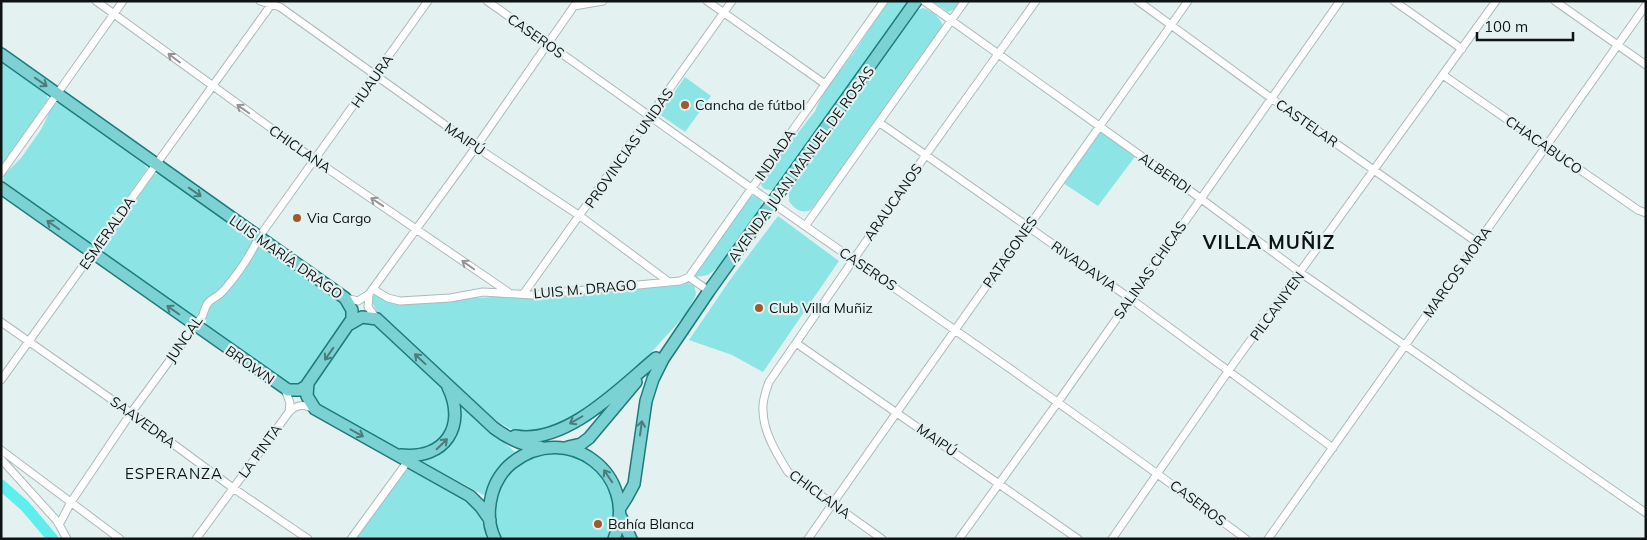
<svg xmlns="http://www.w3.org/2000/svg" width="1647" height="540" font-family="Mulish,sans-serif">
<style>
.green{fill:#8de4e4}
.lines{fill:none;stroke-linecap:round;stroke-linejoin:round}
.river{stroke:#5feeee;stroke-width:11}
.street-casing{stroke:#acbab9;stroke-width:9}
.primary-casing{stroke:#1d7b7c;stroke-width:14}
.street{stroke:#fff;stroke-width:7}
.primary{stroke:#7cd1d2;stroke-width:11}
.oneway{stroke:#939595}
.oneway2{stroke:#4a7c7c}
.poi-dot{fill:#9e592e;stroke:#e4f1f1;stroke-width:2}
.labels{text-anchor:middle;dominant-baseline:central;stroke-width:4.5;stroke-linejoin:round;paint-order:stroke}
.street-label{font-size:14px;fill:#0e1313;stroke:#e4f1f1}
.poi-label{font-size:14px;fill:#0e1313;stroke:#e4f1f1;text-anchor:start}
.neighbourhood-label{font-size:15px;letter-spacing:1px;fill:#0e1313;stroke:#e4f1f1}
.district-label{font-size:19px;font-weight:bold;letter-spacing:1px;fill:#0e1313;stroke:#e4f1f1}
</style>
<rect width="100%" height="100%" fill="#e4f1f1"/>
<!-- green -->
<path class="green" d="M888,1H908V3L776,188L771,190L764,189L761,185V180L815,111L823,93L857,48Z
M932,1H961L955,9L948,12Z
M923,8C933,11 942,19 944,29L811,210C802,214 794,209 789,201V192L886,50L915,11Z
M1,62L46,94L48,99L1,169Z
M685,77L711,96L685,132L659,114Z
M58,102L145,165L147,169L98,239L95,242L89,244L3,182L4,175L21,158L42,128L52,106Z
M1101,130L1137,154L1098,206L1063,183Z
M154,174H160L253,240C253,251 233,277 225,286C219,293 209,297 204,304C199,310 201,317 191,317L104,254V247Z
M754,195H758L761,198L762,206L721,265L708,275L696,277L695,271L748,198Z
M778,216L839,261L763,372L732,355L689,340L732,277Z
M257,242L346,305L350,316L300,385L292,386L206,328V310L208,304L224,292Z
M687,283L694,285L696,293L695,297L686,314L629,377L594,406L550,430L516,432L498,422L386,321L376,310L371,300L372,297L376,294L385,300L393,302L471,295L475,298L513,296L535,298L560,297Z
M362,322L375,324L444,388L450,398L452,424L433,448L403,451L317,405L312,398L313,382L353,326Z
M460,403L516,453V456L487,497L418,459L437,452L457,404Z
M558,451L586,460L607,480L616,508L609,539H501C487,508 498,475 528,458C536,454 549,453 558,451Z
M408,469C423,472 467,497 475,510C482,518 485,528 487,539H355L405,471Z"/>
<g class="lines">
<!-- river -->
<path class="river" d="M1,485L25,506L53,539"/>
<!-- street casing -->
<g class="street-casing">
<path id="street" d="M96,1L315,160L508,292
M260,1L280,7L476,147L580,216L669,282
M487,1C610,87 731,175 854,260C986,351 1117,443 1246,539
M707,1L825,84
M924,1L1200,198L1301,273L1646,513
M1138,1L1271,98L1478,243
M1394,1L1462,49
M1555,1L1646,65
M574,6L603,1
M1443,75L1638,210L1646,213
M880,123L1131,299L1333,448
M1,173L123,1
M806,225L965,1
M689,277L709,291
M373,289L388,298L400,301L450,298L483,292L533,295L680,281L689,277L884,1
M524,293L732,1
M369,295L368,307L377,319
M346,298L358,301L369,294L476,147L574,6
M1,322L131,413L233,488L308,539
M796,343L1078,539
M1,380L273,2
M285,389L290,403L289,412
M1,450L120,539
M1,459L57,521L67,539
M59,525L71,502L131,413L203,315C208,295 214,302 224,290C238,274 250,256 259,237L428,1
M196,539L289,412C297,404 304,404 314,409
M351,539L408,461
M808,539C933,359 1062,181 1188,1
M882,539L788,472C777,454 763,432 763,410C762,400 766,391 769,382L925,156L1036,1
M959,539L1058,402L1340,1
M1112,539L1229,370L1496,1
M1268,539L1646,5"/>
</g>
<!-- primary casing -->
<g class="primary-casing">
<path id="primary" d="M1,54L345,298L352,310V319L306,386L300,390H288L1,188
M350,324L362,317L377,319L494,428C509,439 523,446 540,447
M308,383L307,396L315,409L470,496L481,507L490,520
M515,436C566,445 620,388 656,358
M568,447L581,444L589,438L636,382
M401,455C445,460 467,426 448,387
M620,508L627,497L634,484L646,401L653,379L663,359L709,291L916,1
M620,515L631,539
M495,539C488,525 488,509 492,494C495,482 503,470 512,463C567,420 640,474 614,539"/>
</g>
<!-- street -->
<use href="#street" class="street"/>
<!-- primary -->
<use href="#primary" class="primary"/>
</g>
<!-- one-way arrows -->
<defs><path id="oneway-shaft" d="M-6 0H5M1.5-3L5.5 0L1.5 3" fill="none" stroke-width="1.6" stroke-linecap="round" stroke-linejoin="round" transform="scale(1.25)"/></defs>
<g class="oneway">
<use href="#oneway-shaft" transform="translate(174 58) rotate(-143)"/>
<use href="#oneway-shaft" transform="translate(243 109) rotate(-145)"/>
<use href="#oneway-shaft" transform="translate(377 202) rotate(-146)"/>
<use href="#oneway-shaft" transform="translate(468 265) rotate(-145)"/>
</g>
<g class="oneway2">
<use href="#oneway-shaft" transform="translate(41 82) rotate(35)"/>
<use href="#oneway-shaft" transform="translate(195 192) rotate(35)"/>
<use href="#oneway-shaft" transform="translate(53 225) rotate(-145)"/>
<use href="#oneway-shaft" transform="translate(173 310) rotate(-145)"/>
<use href="#oneway-shaft" transform="translate(329 354) rotate(125)"/>
<use href="#oneway-shaft" transform="translate(420 359) rotate(-137)"/>
<use href="#oneway-shaft" transform="translate(576 420) rotate(150)"/>
<use href="#oneway-shaft" transform="translate(641 428) rotate(-82)"/>
<use href="#oneway-shaft" transform="translate(357 433) rotate(29)"/>
<use href="#oneway-shaft" transform="translate(442 444) rotate(-44)"/>
<use href="#oneway-shaft" transform="translate(608 476) rotate(-124)"/>
</g>
<!-- markers -->
<g class="poi-dot">
<circle cx="685" cy="105" r="5"/>
<circle cx="297" cy="218" r="5"/>
<circle cx="759" cy="308" r="5"/>
<circle cx="598" cy="524" r="5"/>
</g>
<g class="labels">
<!-- street labels -->
<g class="street-label">
<text transform="translate(536 36) rotate(35)">CASEROS</text>
<text transform="translate(372 81) rotate(-55)">HUAURA</text>
<text transform="translate(1307 123) rotate(35)">CASTELAR</text>
<text transform="translate(465 139) rotate(35)">MAIPÚ</text>
<text transform="translate(1544 145) rotate(35)">CHACABUCO</text>
<text transform="translate(629 148) rotate(-55)">PROVINCIAS UNIDAS</text>
<text transform="translate(300 149) rotate(35)">CHICLANA</text>
<text transform="translate(775 155) rotate(-55)">INDIADA</text>
<text transform="translate(801 164) rotate(-54)">AVENIDA JUAN MANUEL DE ROSAS</text>
<text transform="translate(1165 173) rotate(35)">ALBERDI</text>
<text transform="translate(893 202) rotate(-55)">ARAUCANOS</text>
<text transform="translate(107 233) rotate(-55)">ESMERALDA</text>
<text transform="translate(1010 252) rotate(-55)">PATAGONES</text>
<text transform="translate(286 257) rotate(35)">LUIS MARÍA DRAGO</text>
<text transform="translate(1084 266) rotate(35)">RIVADAVIA</text>
<text transform="translate(868 269) rotate(34)">CASEROS</text>
<text transform="translate(1150 270) rotate(-55)">SALINAS CHICAS</text>
<text transform="translate(1457 272) rotate(-55)">MARCOS MORA</text>
<text transform="translate(585 289) rotate(-5)">LUIS M. DRAGO</text>
<text transform="translate(1277 306) rotate(-54)">PILCANIYEN</text>
<text transform="translate(184 339) rotate(-55)">JUNCAL</text>
<text transform="translate(250 365) rotate(35)">BROWN</text>
<text transform="translate(143 422) rotate(36)">SAAVEDRA</text>
<text transform="translate(937 440) rotate(35)">MAIPÚ</text>
<text transform="translate(260 451) rotate(-54)">LA PINTA</text>
<text transform="translate(820 494) rotate(36)">CHICLANA</text>
<text transform="translate(1198 503) rotate(37)">CASEROS</text>
</g>
<!-- poi labels -->
<g class="poi-label">
<text x="695" y="105">Cancha de fútbol</text>
<text x="307" y="218">Via Cargo</text>
<text x="769" y="308">Club Villa Muñiz</text>
<text x="608" y="524">Bahía Blanca</text>
</g>
<!-- neighbourhood labels -->
<g class="neighbourhood-label">
<text x="174" y="473">ESPERANZA</text>
</g>
<!-- district labels -->
<g class="district-label">
<text x="1269" y="242">VILLA MUÑIZ</text>
</g>
</g>
<!-- border -->
<rect width="1647" height="540" fill="none" stroke="#0e1313" stroke-width="5"/>
<!-- scale -->
<path d="M1477 32v8h96v-8" fill="none" stroke="#0e1313" stroke-width="2.5"/>
<text x="1484" y="32" font-size="15" fill="#0e1313" stroke="#e4f1f1" stroke-width="4" paint-order="stroke">100 m</text>
</svg>
